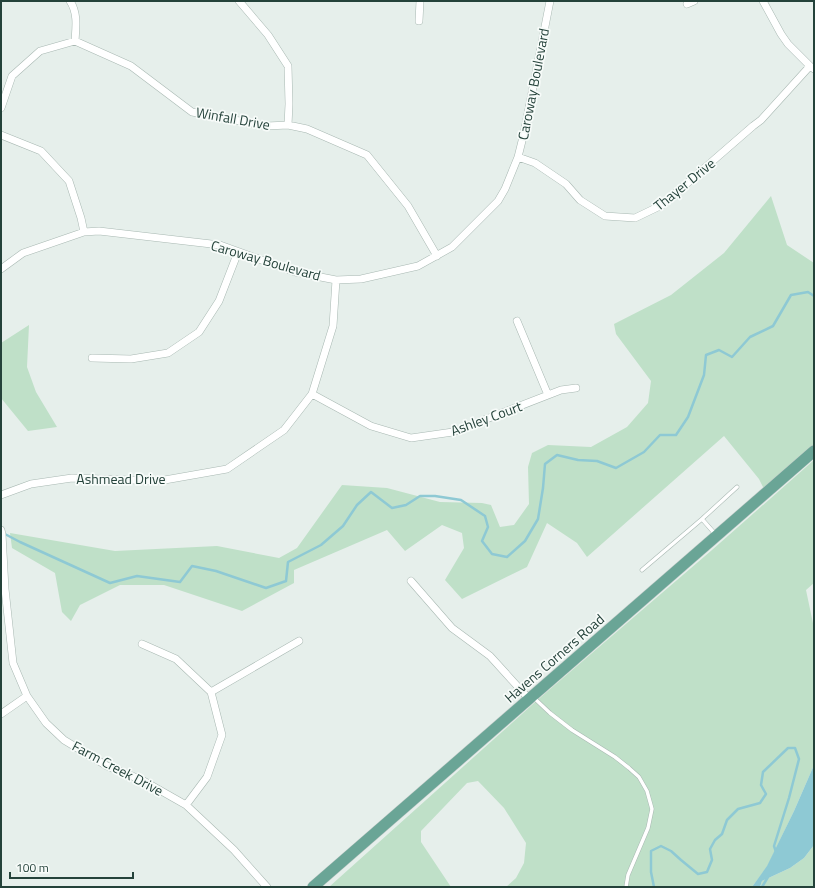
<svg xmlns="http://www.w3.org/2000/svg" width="815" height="888" font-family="'Titillium Web',sans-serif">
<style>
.green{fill:#bfe0c8}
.water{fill:#8ec9d4}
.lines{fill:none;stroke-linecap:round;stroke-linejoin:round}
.stream{stroke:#8ec9d4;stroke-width:2.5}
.lane-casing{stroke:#a8b8b2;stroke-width:4.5}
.street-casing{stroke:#a8b8b2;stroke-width:8}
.primary-casing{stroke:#c2cac8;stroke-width:12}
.lane{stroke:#fff;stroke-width:3.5}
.street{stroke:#fff;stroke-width:7}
.primary{stroke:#6aa596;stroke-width:11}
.labels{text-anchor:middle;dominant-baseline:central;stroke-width:3.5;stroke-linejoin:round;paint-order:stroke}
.street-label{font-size:14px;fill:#24423a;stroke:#f7fbf9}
</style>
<rect width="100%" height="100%" fill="#e6efeb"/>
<!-- green -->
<path class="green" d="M771,196L787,245L814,263V444L764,489L759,479L724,436L587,557L577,543L547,523L527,567L462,599L445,580L464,548L462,533L442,525L405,551L387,530L294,570V583L242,611L164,585H120L80,605L71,621L62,612L55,573L12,548L10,533L115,551L217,546L279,558L297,548L342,485L387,488L440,502L482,503L491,505L500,527L514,525L529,504L528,467L532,453L548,445L591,447L627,427L648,403L651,381L616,334L614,324L671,295L724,253Z
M29,325L27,367L36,392L57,427L28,431L1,398V343Z
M814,460V583L806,590L814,628V765L794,811L767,867L752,887H506L516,878L524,863L526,843L504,808L478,781L467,783L421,831V842L451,887H329L542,696L712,550Z
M814,845V887H760L762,881L790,868L804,858Z"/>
<!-- water -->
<path class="water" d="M814,765V845L804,858L790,868L762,881L760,887H752L767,866L794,811Z"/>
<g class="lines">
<!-- stream -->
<path class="stream" d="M3,533L20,542L110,583L137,576L180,582L192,566L216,571L266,588L286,581L288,562L321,545L343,526L357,505L371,492L392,508L406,505L420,496H435L461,500L485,516L488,527L482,541L492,554L507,557L525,541L538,519L543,488L545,464L557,455L578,460L597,461L616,468L644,452L660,435H676L688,417L704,375L706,355L719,350L732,357L750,337L773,326L791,295L808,292L814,296
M654,887L651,872V851L661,846L671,851L681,860L698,874L707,872L712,860L710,849L715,840L722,834L727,820L738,809L760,803L766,794L761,785L763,772L788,748H795L799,759L789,798L774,846L776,852
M762,887L768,877"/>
<!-- lane casing -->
<g class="lane-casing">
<path id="lane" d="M702,519L737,487
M642,570L702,519L716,535
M533,697L550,713L572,730L615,757L629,768L639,777L647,791L652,809L648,828L628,875L626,887"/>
</g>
<!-- street casing -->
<g class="street-casing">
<path id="street" d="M70,1C78,13 76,27 75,41
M239,1L268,35L288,66L289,104L288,125
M763,1L781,34L788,44L810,66L814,69
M687,4L694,1
M419,21L420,1
M1,108L12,76L40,51L75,41L131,66L192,112L267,126L288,125L307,129L367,155L408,206L437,256
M1,135L41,151L69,181L81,218L84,232
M518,157L535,163L566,184L580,200L605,216L635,218L662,205L753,126L761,120L810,66
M1,269L23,253L84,232L99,231L220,245L295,272L336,280L361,279L418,266L452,247L498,201L505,189L518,157L524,133L550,1
M517,321L548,395
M92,358L131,359L168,353L199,332L219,301L238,252
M312,394L371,426L411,438L453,432L561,390L576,388
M1,495L31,484L72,478L159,481L227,469L284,430L312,394L333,326L336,280
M1,530L2,534L5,589L13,663L27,696L46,723L64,740L107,766L142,780L186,805L234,850L267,887
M411,581L452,628L490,656L529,699
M142,644L176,659L211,692L222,735L207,777L186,805
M211,692L299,641
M1,714L27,696"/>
</g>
<!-- primary casing -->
<g class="primary-casing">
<path id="primary" d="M313,887L814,451"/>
</g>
<!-- lane -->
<use href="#lane" class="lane"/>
<!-- street -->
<use href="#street" class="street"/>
<!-- primary -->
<use href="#primary" class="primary"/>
</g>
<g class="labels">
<!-- street labels -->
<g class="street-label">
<text transform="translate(533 84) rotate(-79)">Caroway Boulevard</text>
<text transform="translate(233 118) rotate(10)">Winfall Drive</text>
<text transform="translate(684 184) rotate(-39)">Thayer Drive</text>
<text transform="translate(266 260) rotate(16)">Caroway Boulevard</text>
<text transform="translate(486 418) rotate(-20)">Ashley Court</text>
<text x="121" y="478">Ashmead Drive</text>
<text transform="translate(554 658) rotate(-41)">Havens Corners Road</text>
<text transform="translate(118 768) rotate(28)">Farm Creek Drive</text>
</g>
</g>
<!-- border -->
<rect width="815" height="888" fill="none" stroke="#24423a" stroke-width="4"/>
<!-- scale -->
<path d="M10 872v6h123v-6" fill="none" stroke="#24423a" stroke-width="2"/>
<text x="16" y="872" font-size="12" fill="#24423a" stroke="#f7fbf9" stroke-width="3" paint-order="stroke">100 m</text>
</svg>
